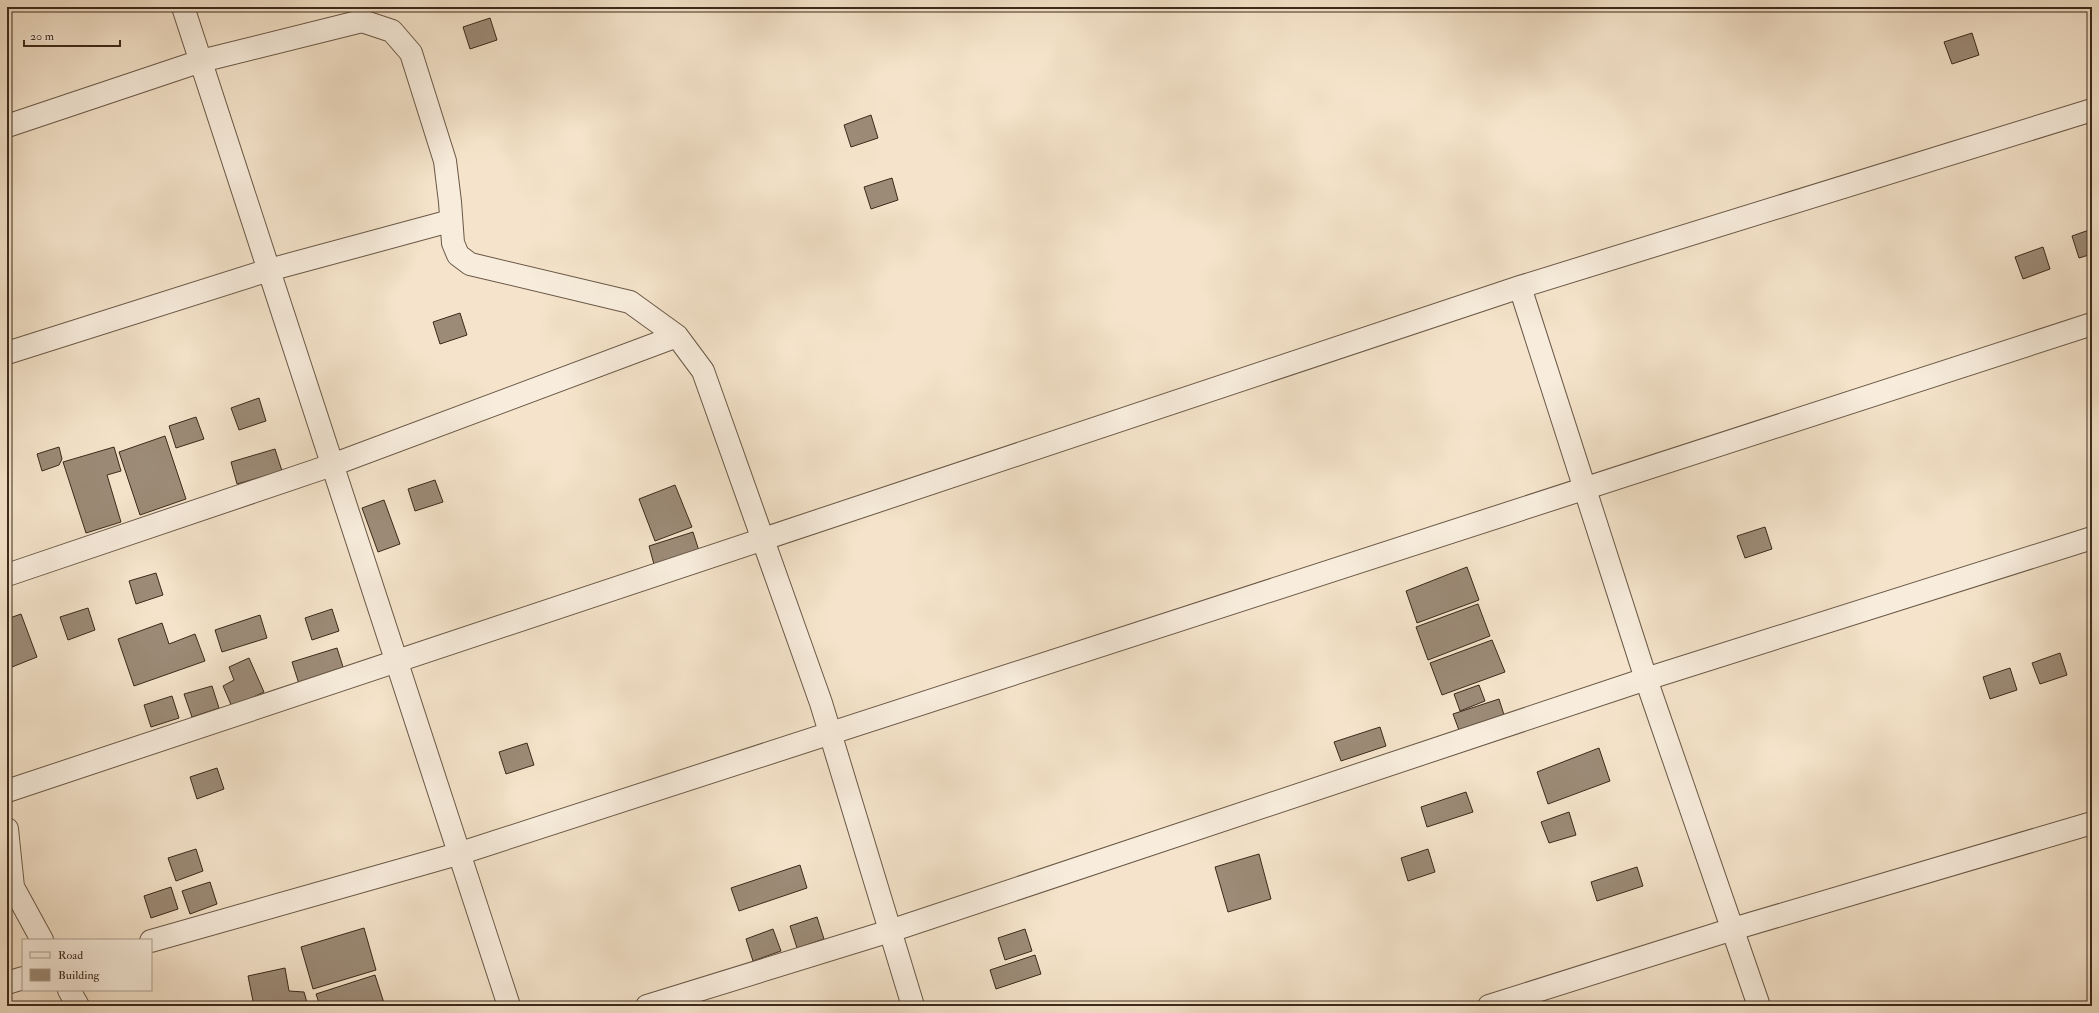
<svg xmlns="http://www.w3.org/2000/svg" width="2099" height="1013" font-family="'IM FELL Double Pica',serif">
<style>
.building{fill:#9c8b77;stroke:#3c2a1b}
.lines{fill:none;stroke-linecap:round;stroke-linejoin:round}
.street-casing{stroke:#6a5847;stroke-width:24}
.street{stroke:#f8eddd;stroke-width:22}
</style>
<rect width="100%" height="100%" fill="#f5e4cb"/>
<filter id="stains"><feTurbulence type="fractalNoise" baseFrequency=".005" numOctaves="4"/><feColorMatrix values="0 0 0 0 .2 0 0 0 0 .09 0 0 0 0 .02 0 0 0 .5 -.17"/></filter>
<radialGradient id="worn" r=".72"><stop offset=".6" stop-color="#630" stop-opacity="0"/><stop offset="1" stop-color="#630" stop-opacity=".3"/></radialGradient>
<!-- building -->
<path class="building" d="M490,18L497,40L470,49L463,27Z
M1972,33L1979,55L1952,64L1944,42Z
M871,115L878,138L851,147L844,125Z
M892,178L898,200L871,209L864,187Z
M2092,229V254L2079,258L2072,236Z
M2043,247L2050,269L2023,279L2015,257Z
M460,313L467,335L440,344L433,322Z
M259,398L266,421L239,430L231,408Z
M196,417L204,439L176,448L169,426Z
M165,436L186,499L140,515L119,452Z
M59,447L62,459L59,465L42,471L37,454Z
M114,447L121,471L107,475L121,522L86,533L63,462Z
M275,449L282,471L237,484L231,462Z
M435,480L443,502L415,511L408,489Z
M675,485L692,527L655,541L639,499Z
M384,500L400,544L378,552L362,508Z
M1765,527L1772,549L1745,558L1737,536Z
M693,532L700,554L655,568L649,546Z
M1467,567L1479,600L1417,623L1406,591Z
M156,573L163,595L136,604L129,581Z
M1478,604L1490,636L1428,660L1416,627Z
M88,608L95,630L68,640L60,617Z
M332,609L339,631L312,640L305,618Z
M21,614L37,657L7,669V619Z
M260,615L267,638L222,652L215,630Z
M162,623L169,644L195,634L205,661L134,686L118,639Z
M1492,640L1505,672L1442,695L1430,663Z
M337,648L344,670L299,684L292,662Z
M2060,653L2067,675L2040,684L2032,663Z
M249,658L264,692L232,707L223,686L234,680L229,667Z
M2010,668L2017,690L1990,699L1983,677Z
M1479,685L1485,701L1460,711L1454,694Z
M212,686L219,708L192,717L184,694Z
M172,696L179,718L151,727L144,705Z
M1499,699L1505,718L1460,733L1453,714Z
M1380,727L1386,746L1341,761L1334,742Z
M527,743L534,765L506,774L499,752Z
M1599,748L1610,781L1548,804L1537,772Z
M217,768L224,789L197,799L190,777Z
M1466,792L1473,812L1427,827L1421,807Z
M1569,812L1576,835L1549,843L1541,822Z
M196,849L203,871L176,881L168,858Z
M1428,849L1435,872L1408,881L1401,858Z
M1259,854L1271,899L1228,912L1215,867Z
M800,865L807,888L739,911L731,888Z
M1637,867L1643,886L1597,901L1591,882Z
M210,882L217,904L190,914L182,891Z
M171,887L178,909L151,918L144,896Z
M817,917L824,939L797,948L790,926Z
M364,928L376,970L313,989L301,947Z
M773,929L781,951L753,961L746,939Z
M1025,929L1032,951L1005,960L998,938Z
M1035,955L1041,974L996,989L990,970Z
M285,968L289,991L304,992L308,1006H254L248,976Z
M375,975L384,1003L375,1006H320L316,994Z"/>
<g class="lines">
<!-- street casing -->
<g class="street-casing">
<path id="street" d="M183,7L509,1006
M7,126L201,61L362,21L392,31L411,53L445,161L450,202L453,243L458,255L470,264L630,302L677,336L703,371L821,703L913,1006
M1520,287L1646,679L1759,1006
M7,353L269,270L450,221
M7,575L332,465L677,336
M7,791L1520,287L2092,110
M7,829L13,887L42,940
M151,941L461,853L2092,324
M7,983L23,978
M69,990L78,1006
M647,1006L890,931L1646,679L2092,538
M1489,1006L1733,929L2092,823"/>
</g>
<!-- street -->
<use href="#street" class="street"/>
</g>
<!-- margin -->
<rect width="2099" height="1013" fill="none" stroke="#f5e4cb" stroke-width="24"/>
<rect x="8" y="8" width="2083" height="997" fill="none" stroke="#3c2a1b" stroke-width="2"/>
<rect x="12" y="12" width="2075" height="989" fill="none" stroke="#3c2a1b"/>
<!-- legend -->
<rect x="22" y="939" width="130" height="52" fill="#f8eddd" stroke="#ad9f8f"/>
<rect x="30" y="952" width="20" height="6" fill="#f8eddd" stroke="#ad9f8f"/>
<text x="58" y="959" font-size="12" fill="#3c2a1b">Road</text>
<rect x="30" y="969" width="20" height="12" fill="#9c8b77" stroke="#ad9f8f"/>
<text x="58" y="979" font-size="12" fill="#3c2a1b">Building</text>
<!-- scale -->
<path d="M24 40v6h96v-6" fill="none" stroke="#3c2a1b" stroke-width="2"/>
<text x="30" y="40" font-size="12" fill="#3c2a1b" stroke="#f8eddd" stroke-width="3" paint-order="stroke">20 m</text>
<rect width="100%" height="100%" filter="url(#stains)"/>
<rect width="100%" height="100%" fill="url(#worn)"/>
</svg>
